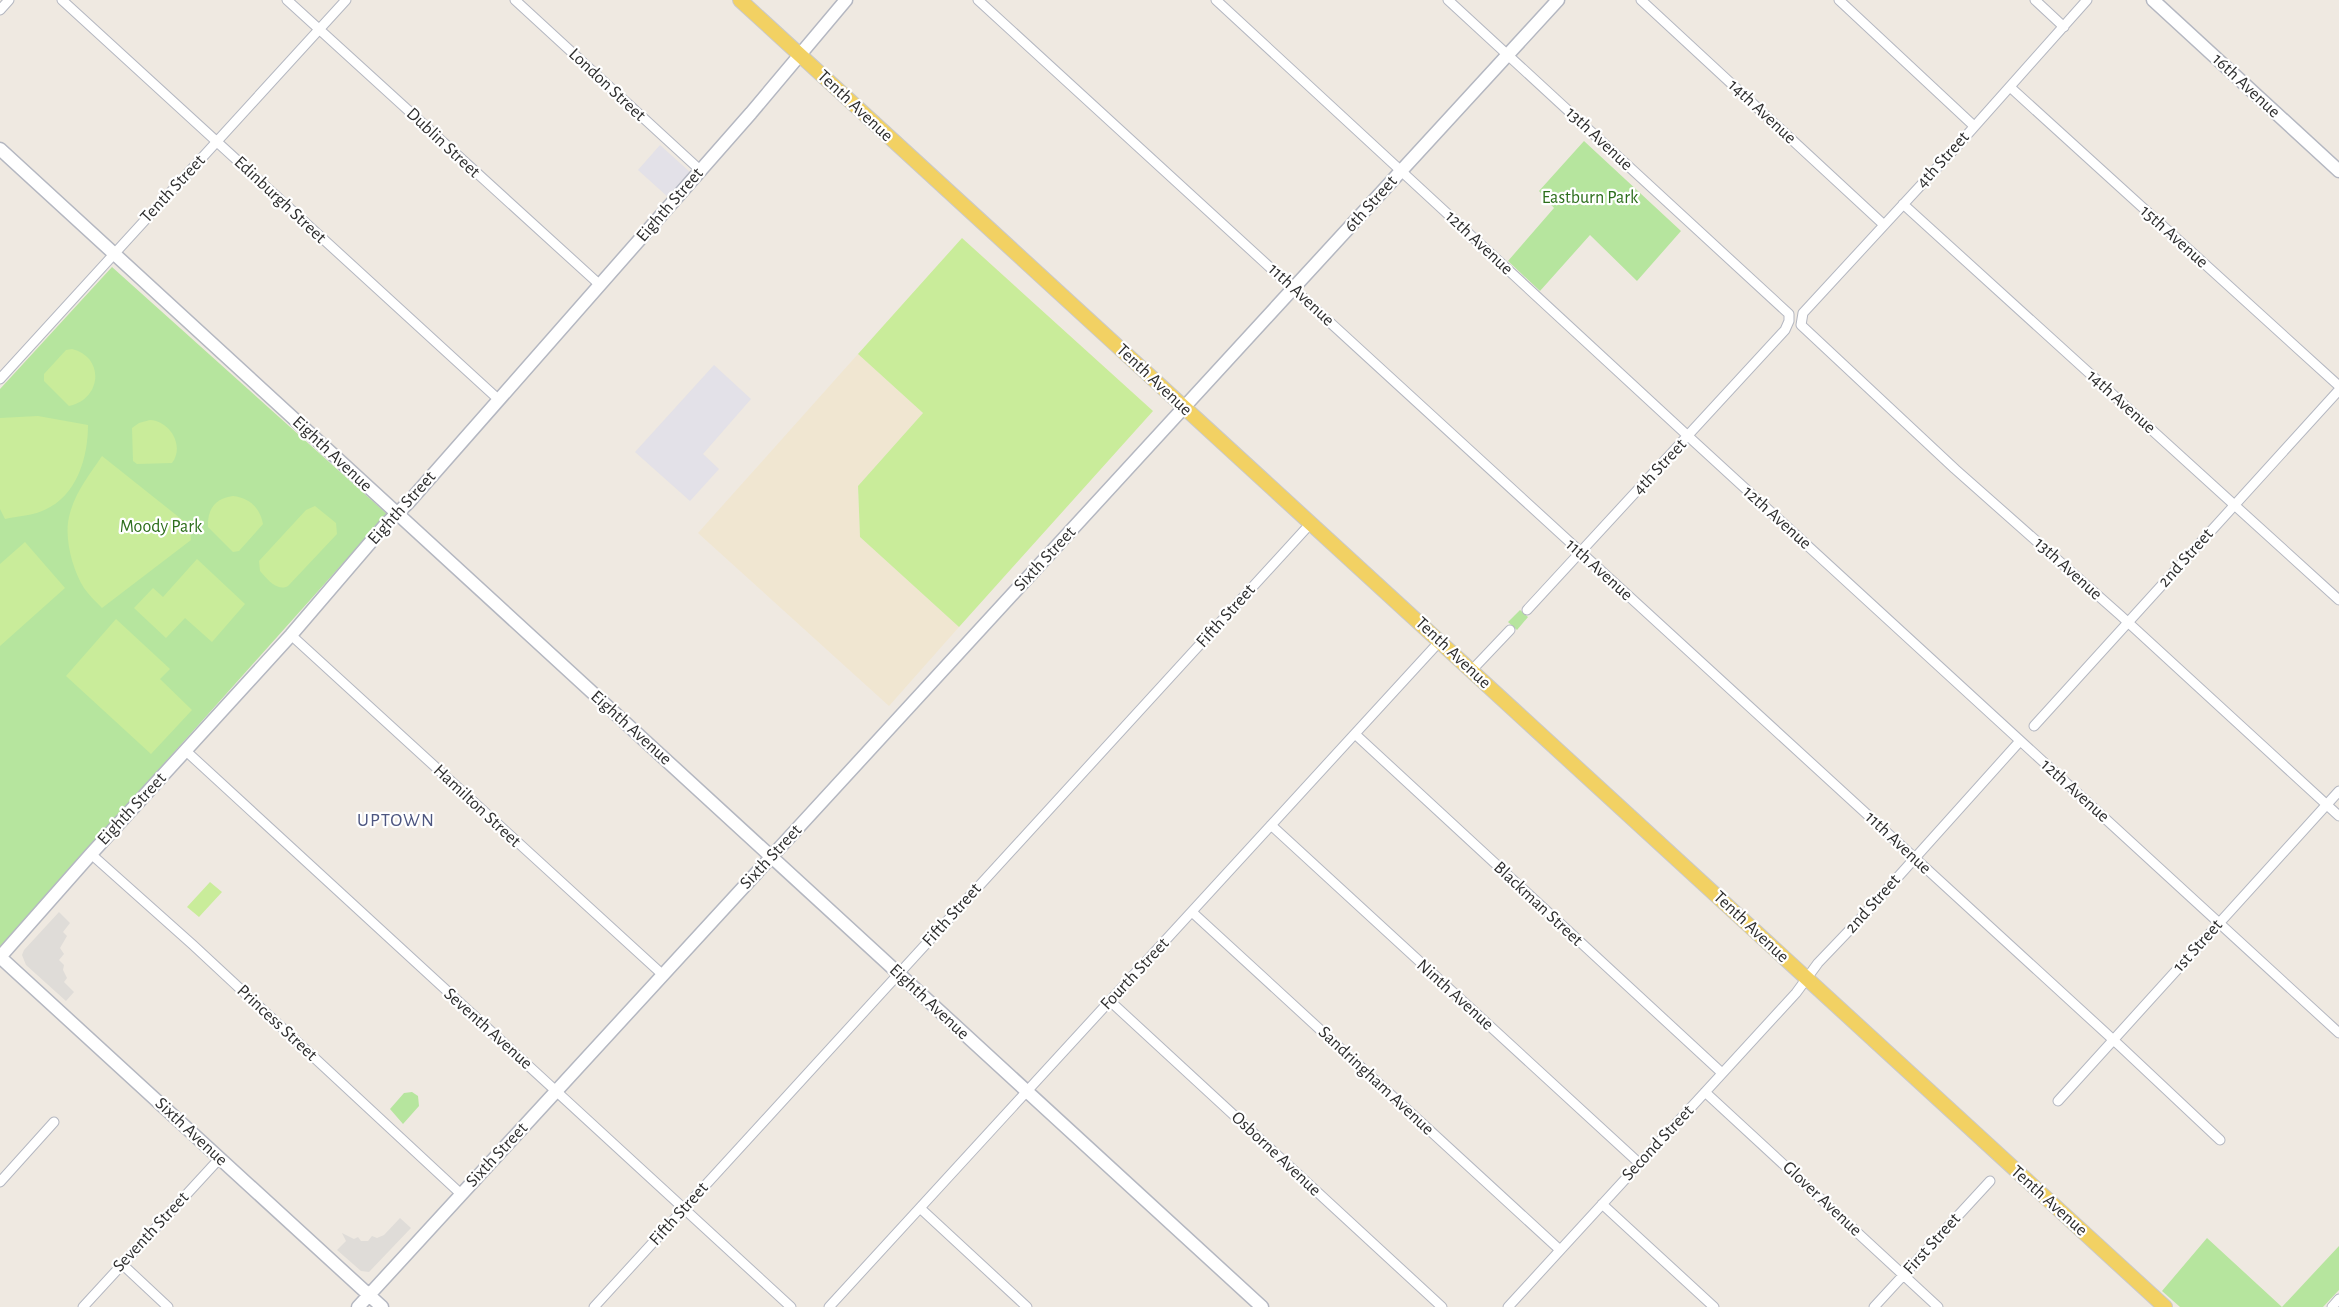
<svg xmlns="http://www.w3.org/2000/svg" width="2339" height="1307" font-family="'Alegreya Sans',sans-serif">
<style>
.industrial{fill:#e3e1e8}
.education{fill:#f0e6d1}
.green{fill:#b6e59e}
.pitch{fill:#c9ec9a}
.plaza{fill:#dfdcd8}
.lines{fill:none;stroke-linecap:round;stroke-linejoin:round}
.street-casing{stroke:#b4b7c1;stroke-width:11}
.secondary-casing{stroke:#b4b7c1;stroke-width:15}
.primary-casing{stroke:#c9c9c9;stroke-width:16}
.street{stroke:#fff;stroke-width:9}
.secondary{stroke:#fff;stroke-width:12}
.primary{stroke:#f2d163;stroke-width:14}
.labels{text-anchor:middle;dominant-baseline:central;stroke-width:4.5;stroke-linejoin:round;paint-order:stroke}
.street-label{font-size:18px;fill:#2e2e2e;stroke:#fff}
.park-label{font-size:18px;fill:#2c6e1b;stroke:#fff}
.neighbourhood-label{font-size:19px;letter-spacing:1px;fill:#4d5680;stroke:#fff}
</style>
<rect width="100%" height="100%" fill="#efe9e1"/>
<!-- industrial -->
<path class="industrial" d="M660,145L691,173L669,198L638,170Z
M714,365L751,399L703,454L719,469L690,501L635,452Z"/>
<!-- education -->
<path class="education" d="M858,354L923,413L858,486L860,537L959,627L889,706L698,533Z"/>
<!-- green -->
<path class="green" d="M1584,141L1681,231L1637,281L1590,235L1540,291L1508,261L1554,208L1539,191Z
M112,267L387,514L0,947V389Z
M1520,610L1528,617L1517,630L1508,622Z
M412,1092L418,1096L419,1106L403,1124L390,1109L404,1093Z
M2207,1238L2282,1307L2339,1246V1290L2323,1307H2180L2162,1291Z"/>
<!-- pitch -->
<path class="pitch" d="M962,238L1153,411L959,627L860,537L858,486L923,413L858,354Z
M72,349C105,357 102,399 69,406L44,381V374L66,350Z
M38,416L88,425C88,459 76,498 42,511C30,516 17,516 5,519L0,509V418Z
M150,420C170,421 185,446 172,463L137,464L133,461L132,428L139,423Z
M102,456L190,526L191,540L102,608C96,602 89,595 84,588C72,569 63,535 70,513C76,491 90,474 102,456Z
M233,496C250,498 260,508 263,524L239,551L233,552L208,527C207,510 215,498 233,496Z
M315,506L336,523L337,534L288,586C277,592 267,579 260,571L259,561L306,510Z
M25,542L65,588L0,646V564Z
M197,559L245,604L212,642L185,618L166,638L134,608L153,588L163,597Z
M116,619L170,669L160,679L192,710L151,754L66,676Z
M210,882L222,892L199,917L187,907Z"/>
<!-- plaza -->
<path class="plaza" d="M59,912L70,923L63,932L67,936L60,948L64,954L59,960L64,965L63,970L67,978L64,982L74,992L66,1001L26,965L22,955L24,950Z
M400,1218L411,1228L369,1272L361,1271L337,1250L346,1241L342,1233L354,1239L358,1237L361,1241H368L372,1236L377,1238L384,1235Z"/>
<g class="lines">
<!-- street casing -->
<g class="street-casing">
<path id="street" d="M62,0L498,399
M287,0L600,285
M515,0L700,170
M978,0L2120,1046L2220,1140
M1216,0L1688,436L2339,1033
M1448,0L1789,314V321L1785,330L1527,610
M1641,0L1883,224
M1839,0L1974,126
M2035,0L2064,27
M2087,0L1958,145L1803,313L1801,325L1955,469L2120,615L2339,816
M0,10L9,0
M2010,87L2339,386
M1903,204L2339,600
M0,379L346,0
M291,635L663,975
M1472,670L1510,630
M2034,726L2339,390
M1355,734L1722,1073
M186,751L791,1307
M1271,825L1639,1163
M91,854L193,945L461,1194
M1192,912L1560,1250
M1110,1001L1442,1307
M1705,1092L1938,1307
M2058,1101L2339,791
M0,1182L54,1122
M1602,1204L1714,1307
M920,1208L1027,1307
M122,1264L168,1307
M83,1307L220,1158
M594,1307L1311,523
M829,1307L1440,641
M1508,1307L1796,993L1818,963L1862,917L2020,741
M1874,1307L1990,1181
M2332,1307L2339,1299"/>
</g>
<!-- secondary casing -->
<g class="secondary-casing">
<path id="secondary" d="M2153,0L2339,171
M0,149L1262,1307
M0,957L91,854L291,635L387,523L408,503L751,113L846,0
M0,957L382,1307
M358,1307L1558,0"/>
</g>
<!-- primary casing -->
<g class="primary-casing">
<path id="primary" d="M740,0L2165,1307"/>
</g>
<!-- street -->
<use href="#street" class="street"/>
<!-- secondary -->
<use href="#secondary" class="secondary"/>
<!-- primary -->
<use href="#primary" class="primary"/>
</g>
<g class="labels">
<!-- street labels -->
<g class="street-label">
<text transform="translate(607 85) rotate(43)">London Street</text>
<text transform="translate(2246 86) rotate(43)">16th Avenue</text>
<text transform="translate(855 106) rotate(43)">Tenth Avenue</text>
<text transform="translate(1762 112) rotate(43)">14th Avenue</text>
<text transform="translate(1599 139) rotate(43)">13th Avenue</text>
<text transform="translate(443 143) rotate(43)">Dublin Street</text>
<text transform="translate(1943 160) rotate(-48)">4th Street</text>
<text transform="translate(173 189) rotate(-47)">Tenth Street</text>
<text transform="translate(280 200) rotate(43)">Edinburgh Street</text>
<text transform="translate(1371 204) rotate(-48)">6th Street</text>
<text transform="translate(670 205) rotate(-49)">Eighth Street</text>
<text transform="translate(2174 237) rotate(42)">15th Avenue</text>
<text transform="translate(1479 243) rotate(43)">12th Avenue</text>
<text transform="translate(1301 295) rotate(43)">11th Avenue</text>
<text transform="translate(1154 380) rotate(43)">Tenth Avenue</text>
<text transform="translate(2121 402) rotate(42)">14th Avenue</text>
<text transform="translate(332 454) rotate(43)">Eighth Avenue</text>
<text transform="translate(1660 467) rotate(-47)">4th Street</text>
<text transform="translate(402 508) rotate(-48)">Eighth Street</text>
<text transform="translate(1777 518) rotate(42)">12th Avenue</text>
<text transform="translate(2186 558) rotate(-48)">2nd Street</text>
<text transform="translate(1045 559) rotate(-47)">Sixth Street</text>
<text transform="translate(2068 569) rotate(42)">13th Avenue</text>
<text transform="translate(1599 570) rotate(42)">11th Avenue</text>
<text transform="translate(1226 616) rotate(-48)">Fifth Street</text>
<text transform="translate(1453 653) rotate(43)">Tenth Avenue</text>
<text transform="translate(631 728) rotate(42)">Eighth Avenue</text>
<text transform="translate(2075 791) rotate(42)">12th Avenue</text>
<text transform="translate(477 806) rotate(43)">Hamilton Street</text>
<text transform="translate(132 809) rotate(-47)">Eighth Street</text>
<text transform="translate(1898 843) rotate(43)">11th Avenue</text>
<text transform="translate(771 857) rotate(-47)">Sixth Street</text>
<text transform="translate(1538 904) rotate(43)">Blackman Street</text>
<text transform="translate(1873 904) rotate(-48)">2nd Street</text>
<text transform="translate(952 915) rotate(-48)">Fifth Street</text>
<text transform="translate(1751 927) rotate(43)">Tenth Avenue</text>
<text transform="translate(2198 946) rotate(-48)">1st Street</text>
<text transform="translate(1135 974) rotate(-47)">Fourth Street</text>
<text transform="translate(1455 995) rotate(42)">Ninth Avenue</text>
<text transform="translate(929 1002) rotate(43)">Eighth Avenue</text>
<text transform="translate(277 1023) rotate(43)">Princess Street</text>
<text transform="translate(488 1029) rotate(42)">Seventh Avenue</text>
<text transform="translate(1376 1081) rotate(43)">Sandringham Avenue</text>
<text transform="translate(191 1132) rotate(43)">Sixth Avenue</text>
<text transform="translate(1658 1143) rotate(-47)">Second Street</text>
<text transform="translate(1276 1154) rotate(43)">Osborne Avenue</text>
<text transform="translate(497 1155) rotate(-47)">Sixth Street</text>
<text transform="translate(1822 1199) rotate(43)">Glover Avenue</text>
<text transform="translate(2049 1201) rotate(42)">Tenth Avenue</text>
<text transform="translate(679 1214) rotate(-48)">Fifth Street</text>
<text transform="translate(151 1232) rotate(-47)">Seventh Street</text>
<text transform="translate(1932 1244) rotate(-48)">First Street</text>
</g>
<!-- park labels -->
<g class="park-label">
<text x="1590" y="198">Eastburn Park</text>
<text x="161" y="527">Moody Park</text>
</g>
<!-- neighbourhood labels -->
<g class="neighbourhood-label">
<text x="396" y="820">UPTOWN</text>
</g>
</g>
</svg>
